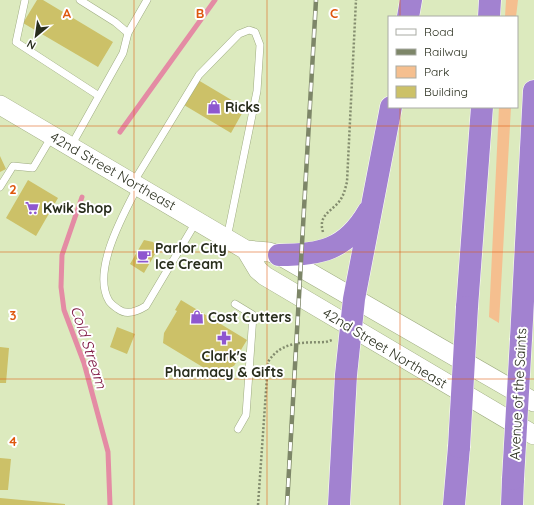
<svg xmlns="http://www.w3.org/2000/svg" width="534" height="505" font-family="Quicksand,sans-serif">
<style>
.green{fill:#f5bf8f}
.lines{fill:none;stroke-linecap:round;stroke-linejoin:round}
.stream{stroke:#e48ba4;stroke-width:5}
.building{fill:#ccc168}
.lane-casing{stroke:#9eab81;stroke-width:8}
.secondary-casing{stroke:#9eab81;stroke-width:20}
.highway-casing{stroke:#fff;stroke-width:23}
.path{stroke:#838c6e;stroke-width:2.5;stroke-dasharray:2 2;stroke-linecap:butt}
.lane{stroke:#fff;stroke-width:7}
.secondary{stroke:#fff;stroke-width:19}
.highway{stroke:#a282d0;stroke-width:22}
.rail-casing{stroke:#7d8668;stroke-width:4.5}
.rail{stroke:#fff;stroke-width:3;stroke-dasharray:9;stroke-linecap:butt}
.highway-bridge-casing{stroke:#fff;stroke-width:23;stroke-linecap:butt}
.highway-bridge{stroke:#a282d0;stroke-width:22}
.grid{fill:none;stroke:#de570d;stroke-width:1;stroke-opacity:0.55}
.labels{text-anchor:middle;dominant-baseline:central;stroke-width:4;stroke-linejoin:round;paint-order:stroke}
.poi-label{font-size:14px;font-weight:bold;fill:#282d1c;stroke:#fff;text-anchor:start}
.street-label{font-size:14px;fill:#282d1c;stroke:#fff}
.water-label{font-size:15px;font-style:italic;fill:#7b123e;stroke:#fff}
.grid-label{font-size:13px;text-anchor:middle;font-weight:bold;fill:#de570d;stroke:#fff;stroke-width:4;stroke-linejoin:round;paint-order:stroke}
</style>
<rect width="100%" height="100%" fill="#dceabe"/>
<!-- green -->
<path class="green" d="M506,0H518L516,17H505Z
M499,107H511L499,323L489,317Z"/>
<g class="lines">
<!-- stream -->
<path class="stream" d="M120,132L215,0
M82,197L62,255L61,287L64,310L84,363L108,452L110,505"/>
</g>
<!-- building -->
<path class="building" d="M37,0H43L113,42L98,67L23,23Z
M198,80L245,108L231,133L184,105Z
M0,156L6,169L0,172Z
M28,180L58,198L36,236L6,218Z
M144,240L153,242L158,249L144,273L130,264Z
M181,300L247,340L236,358L238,359L234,366H233L224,380L163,343L164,333L177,311L175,310Z
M117,327L135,334L127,354L110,347Z
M0,347L9,348L6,383H0Z
M0,458L11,459L8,490H0Z
M0,498L65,504V505H0Z"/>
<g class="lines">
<!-- lane casing -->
<g class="lane-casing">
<path id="lane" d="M25,0L16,42L99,96
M128,33L147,0
M71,146L123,53L128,33L115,22L80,0
M133,183L199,75L239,34L249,30L255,32L260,45L257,91L227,238
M138,186C124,213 91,271 109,301C111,304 115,307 118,309C127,316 138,311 146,306L196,222
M0,187L13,166L33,168L52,136
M235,304L253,315L246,415L238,429"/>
</g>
<!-- secondary casing -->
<g class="secondary-casing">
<path id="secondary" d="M0,105L246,250L269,252L279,255L534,402
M246,250L258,270L265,276L534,435"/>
</g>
<!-- highway casing -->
<g class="highway-casing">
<path id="highway" d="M408,17L411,0
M489,17L490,0
M279,255C320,255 346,250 368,212
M467,307L482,107
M521,339L534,91
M339,505L346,375L354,299L391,107
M454,505L459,447
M512,505L513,479"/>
</g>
<!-- path -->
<path class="path" d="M323,232C318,216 330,212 338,203C344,196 345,189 347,182L356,0
M258,505L268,362C282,340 303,343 326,342L332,340"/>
<!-- lane -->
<use href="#lane" class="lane"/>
<!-- secondary -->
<use href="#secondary" class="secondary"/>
<!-- highway -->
<use href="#highway" class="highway"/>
<!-- rail casing -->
<g class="rail-casing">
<path id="rail" d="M287,505L316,0"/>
</g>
<!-- rail -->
<use href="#rail" class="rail"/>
<!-- highway-bridge casing -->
<g class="highway-bridge-casing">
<path id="highway-bridge" d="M459,447L467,307
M513,479L521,339"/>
</g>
<!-- highway-bridge -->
<use href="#highway-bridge" class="highway-bridge"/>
</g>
<!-- grid -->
<path class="grid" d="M134,0V505M267,0V505M400,0V17M400,107V505M0,126H534M0,252H534M0,379H534"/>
<!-- icons -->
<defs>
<g id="shop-bare" transform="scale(1.08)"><path d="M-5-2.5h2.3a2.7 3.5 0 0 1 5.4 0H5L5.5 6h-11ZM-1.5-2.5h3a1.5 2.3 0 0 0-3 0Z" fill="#8e57cf" stroke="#fff" stroke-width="2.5" paint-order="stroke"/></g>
<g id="supermarket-bare" transform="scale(1.08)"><path d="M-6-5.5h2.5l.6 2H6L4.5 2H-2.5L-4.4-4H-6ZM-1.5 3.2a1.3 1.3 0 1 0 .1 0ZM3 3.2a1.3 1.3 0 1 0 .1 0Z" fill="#8e57cf" stroke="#fff" stroke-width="2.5" paint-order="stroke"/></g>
<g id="cafe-bare" transform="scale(1.08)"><path d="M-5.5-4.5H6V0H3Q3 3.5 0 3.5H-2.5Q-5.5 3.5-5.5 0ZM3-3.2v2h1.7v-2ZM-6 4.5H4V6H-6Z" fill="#8e57cf" stroke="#fff" stroke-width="2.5" paint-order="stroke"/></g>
<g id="pharmacy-bare" transform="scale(1.08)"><path d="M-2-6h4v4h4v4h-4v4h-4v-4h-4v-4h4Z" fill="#8e57cf" stroke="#fff" stroke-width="2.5" paint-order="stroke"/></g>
</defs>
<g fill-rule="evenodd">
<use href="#shop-bare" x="214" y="107"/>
<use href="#supermarket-bare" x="32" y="208"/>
<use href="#cafe-bare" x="144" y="256"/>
<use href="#shop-bare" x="197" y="317"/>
<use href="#pharmacy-bare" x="224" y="338"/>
</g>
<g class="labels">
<!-- poi labels -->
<g class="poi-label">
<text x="225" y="107">Ricks</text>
<text x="43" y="208">Kwik Shop</text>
<text x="155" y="248">Parlor City<tspan x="155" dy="16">Ice Cream</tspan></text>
<text x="208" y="317">Cost Cutters</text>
<text x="224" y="356" text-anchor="middle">Clark's<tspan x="224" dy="16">Pharmacy &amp; Gifts</tspan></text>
</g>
<!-- street labels -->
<g class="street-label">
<text transform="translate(113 171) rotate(30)">42nd Street Northeast</text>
<text transform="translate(385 348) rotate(31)">42nd Street Northeast</text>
<text transform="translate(518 394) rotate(-87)">Avenue of the Saints</text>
</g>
<!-- water labels -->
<g class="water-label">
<text transform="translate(89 347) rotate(72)">Cold Stream</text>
</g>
</g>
<g class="grid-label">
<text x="67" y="18">A</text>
<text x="200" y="18">B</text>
<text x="334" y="18">C</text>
<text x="13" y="194">2</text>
<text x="13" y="320">3</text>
<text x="13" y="446">4</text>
</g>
<!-- legend -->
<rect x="388" y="16" width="130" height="92" fill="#ffffff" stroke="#a9aba4"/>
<rect x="396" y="29" width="20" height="6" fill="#ffffff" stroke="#a9aba4"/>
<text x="424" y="36" font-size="12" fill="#282d1c">Road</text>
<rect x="396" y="49" width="20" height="6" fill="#7d8668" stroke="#a9aba4"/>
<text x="424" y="56" font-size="12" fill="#282d1c">Railway</text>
<rect x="396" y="66" width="20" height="12" fill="#f5bf8f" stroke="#a9aba4"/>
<text x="424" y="76" font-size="12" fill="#282d1c">Park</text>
<rect x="396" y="86" width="20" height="12" fill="#ccc168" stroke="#a9aba4"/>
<text x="424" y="96" font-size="12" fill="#282d1c">Building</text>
<!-- north arrow -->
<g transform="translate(36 36) rotate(209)" stroke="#ffffff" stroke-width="3" paint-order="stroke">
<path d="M0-3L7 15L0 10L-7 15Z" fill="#282d1c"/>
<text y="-6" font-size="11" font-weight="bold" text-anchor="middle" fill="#282d1c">N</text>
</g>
</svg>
